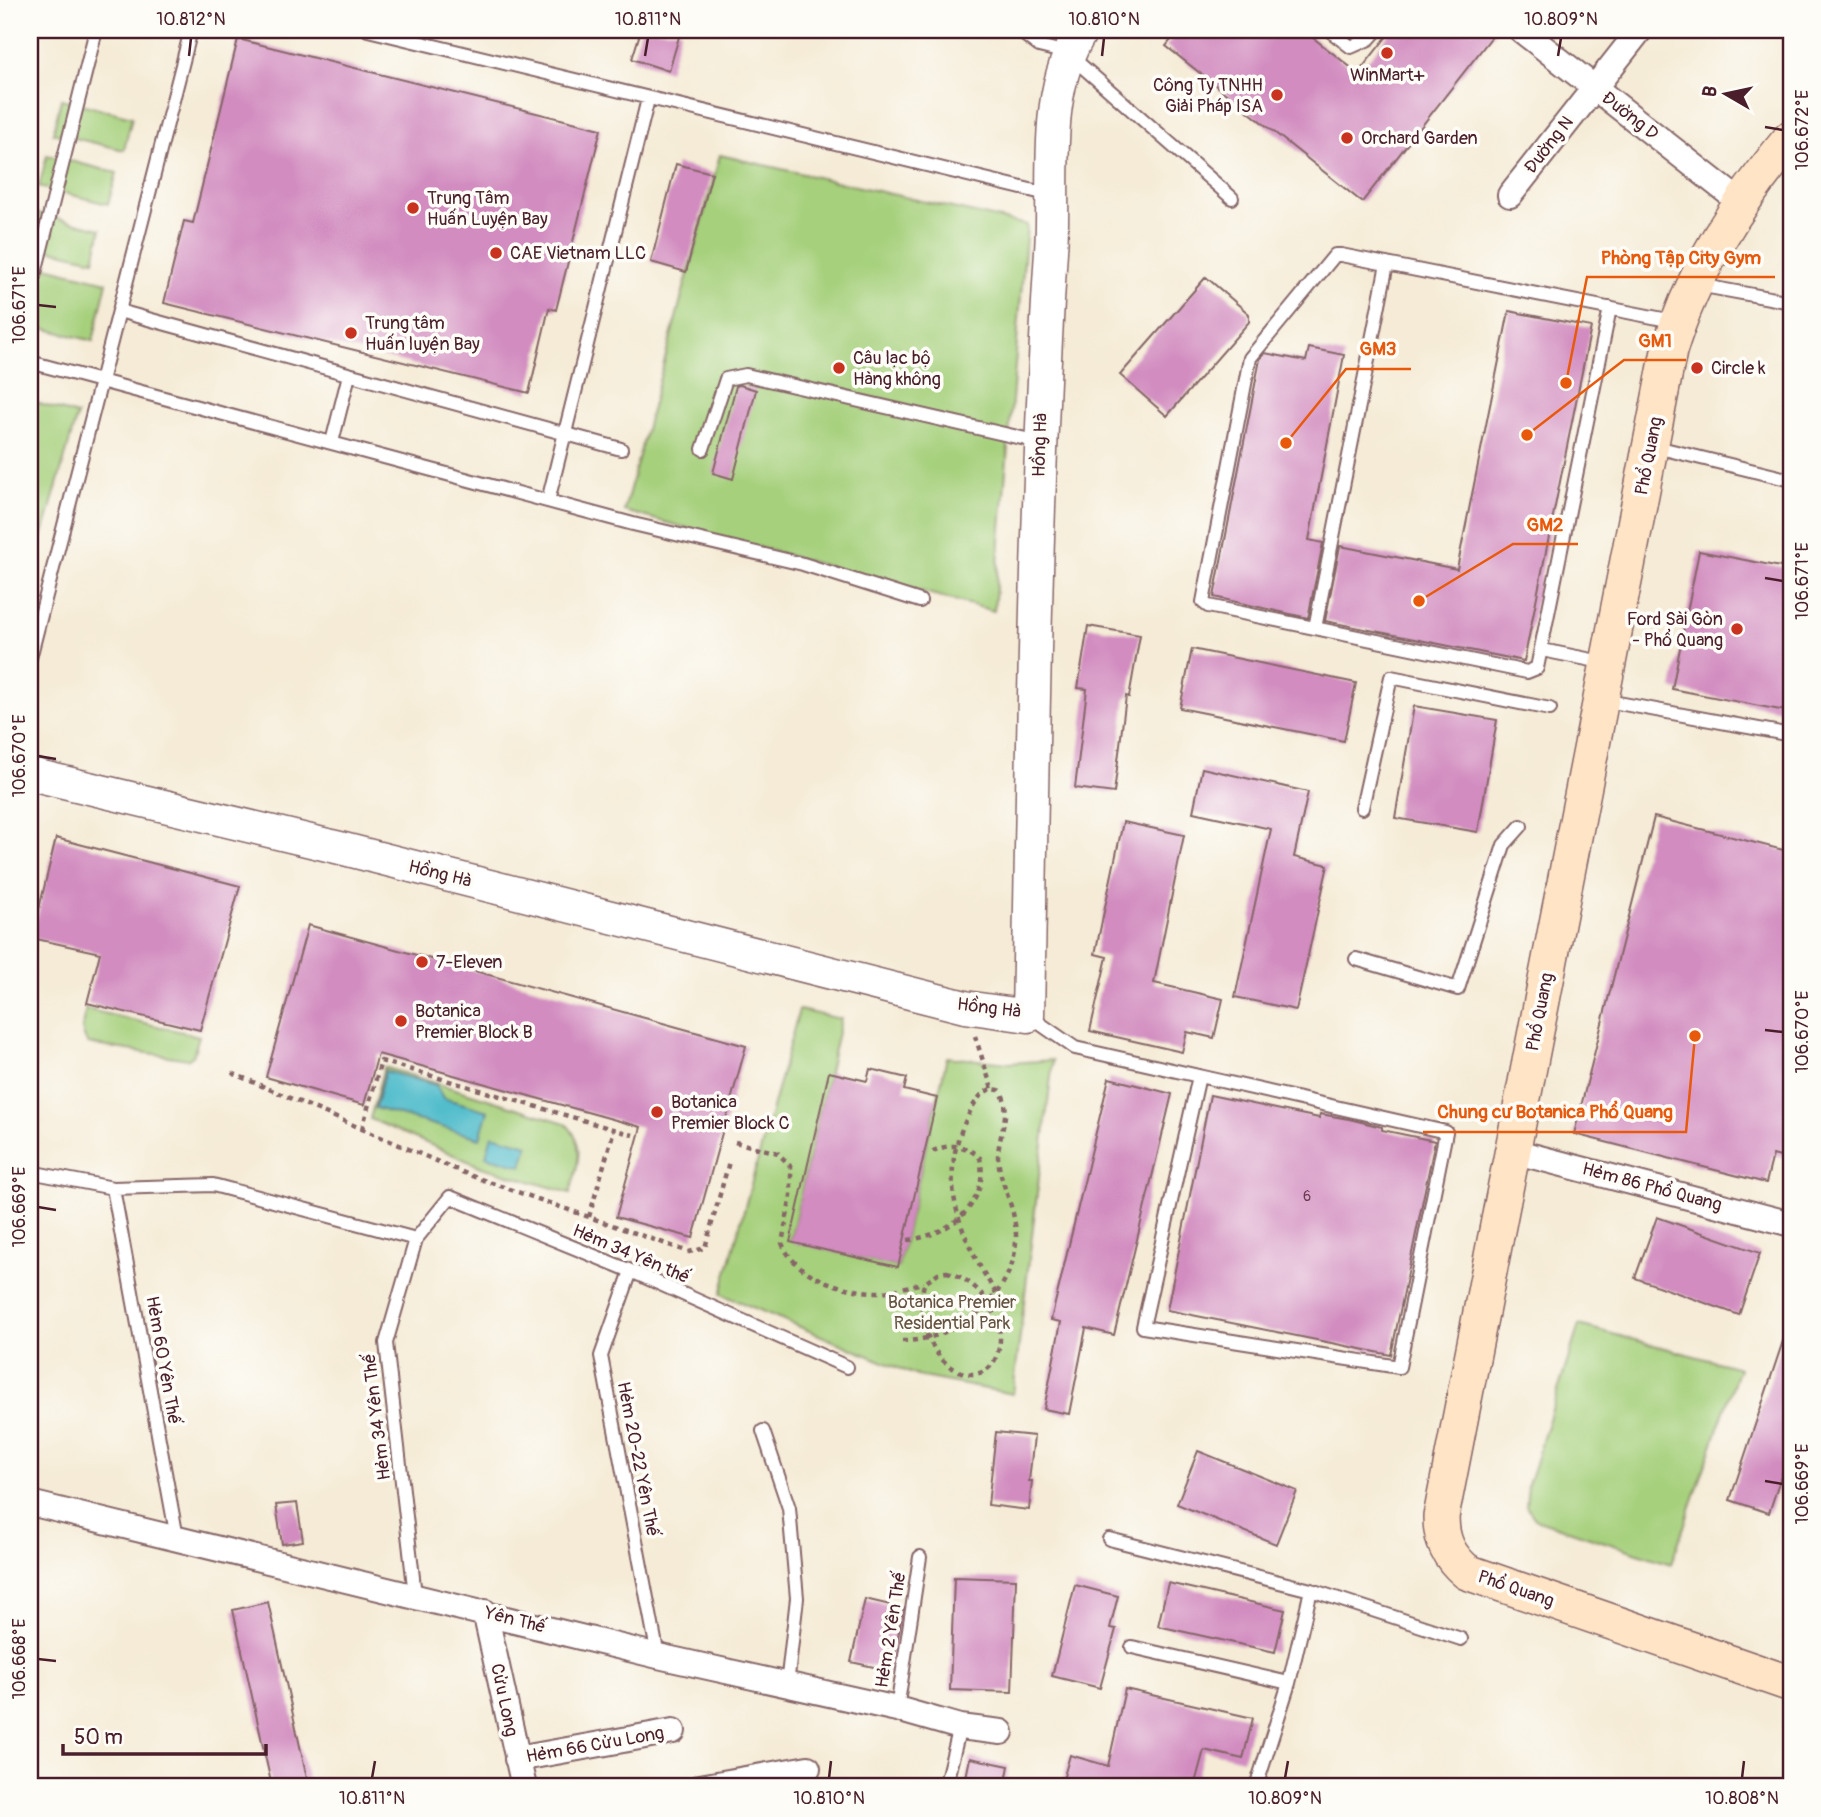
<svg xmlns="http://www.w3.org/2000/svg" width="1821" height="1817" font-family="Pangolin,sans-serif">
<style>
.green{fill:#a6d07c;stroke:#787854;stroke-width:2}
.water{fill:#50bccb;stroke:#4d6e7b;stroke-width:2}
.building{fill:#d28cc0}
.lines{fill:none;stroke-linecap:round;stroke-linejoin:round}
.service-casing{stroke:#866667;stroke-width:16}
.minor-casing{stroke:#866667;stroke-width:28}
.tertiary-casing{stroke:#866667;stroke-width:35}
.secondary-casing{stroke:#866667;stroke-width:38}
.path{stroke:#866667;stroke-width:4.5;stroke-dasharray:5 5;stroke-linecap:butt}
.service{stroke:#fff;stroke-width:12}
.minor{stroke:#fff;stroke-width:24}
.tertiary{stroke:#fff;stroke-width:32}
.secondary{stroke:#ffe4c6;stroke-width:35}
.ticks{fill:none;stroke:#4a1f2b;stroke-width:2.5}
.poi-dot{fill:#c8321e;stroke:#fdfcf7;stroke-width:2.5}
.labels{text-anchor:middle;dominant-baseline:central;stroke-width:7;stroke-linejoin:round;paint-order:stroke}
.number-label{font-size:14px;fill:#6c3a50}
.poi-label{font-size:18px;fill:#4a1f2b;stroke:#fdfcf7;text-anchor:start}
.street-label{font-size:18px;fill:#4a1f2b;stroke:#fdfcf7}
.park-label{font-size:18px;fill:#665443;stroke:#fdfcf7}
.leader{fill:none;stroke:#e8590c;stroke-width:2.5}
.callout-dot{fill:#e8590c;stroke:#fdfcf7;stroke-width:2.5}
.callout-label{font-size:19px;text-anchor:middle;font-weight:bold;fill:#e8590c;stroke:#fdfcf7;stroke-width:7;stroke-linejoin:round;paint-order:stroke}
.neatline{fill:none;stroke:#4a1f2b;stroke-width:2.5}
.ticks-label{font-size:18px;text-anchor:middle;fill:#4a1f2b}
</style>
<rect width="100%" height="100%" fill="#fdfcf7"/>
<filter id="ink" filterUnits="userSpaceOnUse"><feTurbulence type="fractalNoise" baseFrequency=".0143" numOctaves="2"/><feDisplacementMap in="SourceGraphic" scale="14" xChannelSelector="R" yChannelSelector="G"/><feConvolveMatrix kernelMatrix="1 2 1 2 8 2 1 2 1" color-interpolation-filters="sRGB"/></filter>
<filter id="wash" filterUnits="userSpaceOnUse"><feTurbulence type="fractalNoise" baseFrequency=".00686" numOctaves="4" result="noise"/><feDisplacementMap in="SourceGraphic" scale="28" xChannelSelector="R" yChannelSelector="G"/><feGaussianBlur stdDeviation="1.57" result="paint"/><feColorMatrix in="noise" values="0 0 0 0 0 0 0 0 0 0 0 0 0 0 0 0 0 1.4 0 .05"/><feComposite in="paint" operator="in"/></filter>
<g filter="url(#wash)">
<rect width="100%" height="100%" fill="#f5ebd6"/>
<!-- green -->
<path class="green" d="M61,99L132,117L124,150L53,133Z
M47,155L117,173L108,204L39,187Z
M720,155L1027,225L994,611L624,511Z
M31,212L101,229L94,260L30,245Z
M30,263L107,282L93,341L30,325Z
M30,401L77,415L30,580Z
M86,1009L199,1036L193,1056L188,1059L88,1044C80,1032 82,1022 86,1009Z
M799,1010L841,1019L790,1241L898,1267L947,1057L1009,1063L1053,1060L1013,1394L917,1376L721,1294Z
M384,1067L565,1123C587,1143 577,1168 570,1193L482,1167L370,1119Z
M1579,1325L1739,1368L1671,1564L1535,1519L1526,1506L1528,1485Z"/>
<!-- water -->
<path class="water" d="M385,1071L436,1085L443,1098L488,1111L480,1138L375,1108Z
M492,1135L528,1145L522,1166L486,1156Z"/>
<g id="blocks">
<!-- building -->
<path class="building" d="M641,30H681L669,71L632,59Z
M1179,30H1303L1358,73L1392,30H1497L1362,202L1166,46Z
M238,39L601,129L556,310L549,308L529,393L164,303L184,221L193,223Z
M676,164L712,173L686,272L651,262Z
M1206,277L1249,314V322L1167,416L1120,375Z
M1509,311L1591,327L1524,661L1325,621L1340,546L1457,569Z
M1309,348L1344,355L1309,540L1323,543L1308,618L1214,597L1260,359L1265,353L1306,361Z
M740,385L756,390L733,479L713,473L736,386Z
M1699,551L1791,569V712L1672,689Z
M1088,626L1140,635L1129,697L1126,696L1114,793L1075,788L1087,689L1078,688Z
M1192,649L1356,683L1344,741L1180,708Z
M1414,706L1497,720L1478,832L1395,818Z
M1202,768L1308,792L1294,857L1328,865L1296,1010L1235,997L1271,829L1193,812Z
M1654,817L1791,852V1160L1773,1155L1766,1183L1574,1134Z
M1123,822L1184,835L1154,983L1223,999L1214,1038L1187,1032L1182,1052L1090,1031L1107,957L1095,954Z
M56,838L240,886L200,1030L87,1003L100,953L32,938Z
M308,925L746,1046L693,1238L616,1217L641,1127L378,1054L364,1105L266,1077Z
M870,1069L907,1078L904,1090L937,1098L898,1267L790,1242L829,1072L867,1081Z
M1109,1078L1172,1094L1114,1335L1086,1328L1069,1414L1044,1409L1061,1322L1051,1320Z
M1210,1095L1319,1118L1320,1114L1349,1119L1382,1127V1130L1435,1141L1391,1355L1167,1310Z
M1657,1217L1760,1253L1739,1315L1635,1278Z
M1787,1329L1791,1330V1445L1769,1513L1730,1500Z
M996,1432L1034,1436L1029,1481H1032L1029,1510L988,1505Z
M1198,1451L1297,1491L1276,1544L1177,1504Z
M297,1503L303,1541L282,1544L276,1505Z
M954,1577L1016,1579L1012,1692L950,1690Z
M1168,1583L1285,1610L1275,1652L1158,1626Z
M1075,1585L1118,1596L1110,1628L1116,1629L1100,1688L1052,1676Z
M865,1599L903,1608L892,1671L851,1662Z
M268,1602L309,1787H272L233,1610Z
M1125,1689L1253,1718L1243,1759L1204,1750L1194,1787H1061L1070,1755L1108,1766Z
M970,1758L1009,1766L1005,1787H964Z"/>
</g>
</g>
<g filter="url(#ink)">
<use href="#blocks" fill-opacity="0" stroke="#866667" stroke-width="2"/>
<g class="lines">
<!-- service casing -->
<g class="service-casing">
<path id="service" d="M368,30L1051,195
M1018,30L1039,46L1067,53L1232,198
M1329,30L1351,47L1369,39L1377,30
M1698,285L1791,302
M30,293L96,30
M1610,308L1537,668L1527,672L1208,606L1203,602L1250,358L1335,255H1341L1678,322
M119,311L621,449
M30,362L633,524L803,564L920,601
M332,442L349,375
M1652,446L1791,480
M703,449L726,379L746,375L1039,442
M548,501L648,99
M1315,628L1387,264
M1542,650L1607,663
M30,658L191,30
M1602,700L1791,735
M1362,808L1391,677L1550,709
M1356,959L1458,989L1504,845L1521,826
M1029,1016L1075,1048L1446,1132L1399,1367L1143,1327L1199,1076
M30,1172L113,1188L213,1185L416,1239
M113,1188L177,1538
M631,1271L601,1356L658,1656
M763,1431L789,1508L797,1598L787,1685
M1109,1539L1311,1590
M415,1595L386,1343L416,1239L450,1197L631,1271L847,1367
M1132,1647L1289,1683
M897,1709L920,1557
M945,1787L960,1727
M1256,1787L1289,1683L1311,1590L1461,1639"/>
</g>
<!-- minor casing -->
<g class="minor-casing">
<path id="minor" d="M1521,30L1740,202
M1510,195L1640,30
M1513,1151L1791,1224
M30,1503L658,1656L897,1709L960,1727L1001,1732
M485,1612L524,1787
M517,1759L673,1731
M700,1787L808,1768"/>
</g>
<!-- tertiary casing -->
<g class="tertiary-casing">
<path id="tertiary" d="M30,774L340,848L965,1007L1028,1016C1033,760 1035,505 1051,251C1056,177 1041,94 1082,30"/>
</g>
<!-- secondary casing -->
<g class="secondary-casing">
<path id="secondary" d="M1791,138C1738,202 1693,271 1669,351L1441,1517C1441,1541 1449,1557 1467,1572L1791,1684"/>
</g>
<!-- path -->
<path class="path" d="M975,1036L992,1089
M232,1073L469,1175L689,1252L705,1248L729,1162
M362,1129L381,1061L633,1135
M735,1142L778,1153L791,1167V1196L782,1243C795,1277 847,1293 881,1292C896,1292 909,1284 924,1284
M589,1217L614,1130
M908,1240C950,1235 990,1203 980,1158C964,1143 948,1143 929,1153
M947,1272C979,1280 1010,1320 997,1355C985,1387 949,1374 935,1350C922,1329 918,1308 924,1284L938,1273Z
M902,1341C961,1341 1025,1288 1015,1224C1012,1200 999,1181 998,1156C998,1135 1014,1107 999,1090L992,1089C980,1092 973,1105 968,1116C935,1179 960,1237 996,1293"/>
<!-- service -->
<use href="#service" class="service"/>
<!-- minor -->
<use href="#minor" class="minor"/>
<!-- tertiary -->
<use href="#tertiary" class="tertiary"/>
<!-- secondary -->
<use href="#secondary" class="secondary"/>
</g>
</g>
<!-- ticks -->
<path class="ticks" d="M189,56L191,38M645,56L648,38M1102,56L1104,38M1558,56L1561,38M1765,127L1783,130M38,305L56,307M1765,578L1783,581M38,756L56,759M1765,1030L1783,1032M38,1207L56,1210M1765,1481L1783,1484M38,1659L56,1661M372,1778L375,1761M829,1778L831,1761M1285,1778L1288,1761M1742,1778L1744,1761"/>
<!-- markers -->
<g class="poi-dot">
<circle cx="1387" cy="53" r="7"/>
<circle cx="1277" cy="95" r="7"/>
<circle cx="1347" cy="138" r="7"/>
<circle cx="413" cy="208" r="7"/>
<circle cx="496" cy="253" r="7"/>
<circle cx="351" cy="333" r="7"/>
<circle cx="839" cy="368" r="7"/>
<circle cx="1697" cy="368" r="7"/>
<circle cx="1737" cy="629" r="7"/>
<circle cx="422" cy="962" r="7"/>
<circle cx="401" cy="1021" r="7"/>
<circle cx="657" cy="1112" r="7"/>
</g>
<g class="labels">
<!-- number labels -->
<g class="number-label">
<text x="1307" y="1196">6</text>
</g>
<!-- poi labels -->
<g class="poi-label">
<text x="1387" y="75" text-anchor="middle">WinMart+</text>
<text x="1263" y="85" text-anchor="end">Công Ty TNHH<tspan x="1263" dy="21">Giải Pháp ISA</tspan></text>
<text x="1361" y="138">Orchard Garden</text>
<text x="427" y="198">Trung Tâm<tspan x="427" dy="21">Huấn Luyện Bay</tspan></text>
<text x="510" y="253">CAE Vietnam LLC</text>
<text x="365" y="323">Trung tâm<tspan x="365" dy="21">Huấn luyện Bay</tspan></text>
<text x="853" y="358">Câu lạc bộ<tspan x="853" dy="21">Hàng không</tspan></text>
<text x="1711" y="368">Circle k</text>
<text x="1723" y="619" text-anchor="end">Ford Sài Gòn<tspan x="1723" dy="21">- Phổ Quang</tspan></text>
<text x="436" y="962">7-Eleven</text>
<text x="415" y="1011">Botanica<tspan x="415" dy="21">Premier Block B</tspan></text>
<text x="671" y="1102">Botanica<tspan x="671" dy="21">Premier Block C</tspan></text>
</g>
<!-- street labels -->
<g class="street-label">
<text transform="translate(1630 116) rotate(38)">Đường D</text>
<text transform="translate(1549 145) rotate(-52)">Đường N</text>
<text transform="translate(1040 445) rotate(-88)">Hồng Hà</text>
<text transform="translate(1649 456) rotate(-79)">Phổ Quang</text>
<text transform="translate(440 874) rotate(14)">Hồng Hà</text>
<text transform="translate(989 1008) rotate(7)">Hồng Hà</text>
<text transform="translate(1540 1012) rotate(-79)">Phổ Quang</text>
<text transform="translate(1652 1187) rotate(15)">Hẻm 86 Phổ Quang</text>
<text transform="translate(631 1254) rotate(23)">Hẻm 34 Yên thế</text>
<text transform="translate(163 1360) rotate(80)">Hẻm 60 Yên Thế</text>
<text transform="translate(377 1417) rotate(-97)">Hẻm 34 Yên Thế</text>
<text transform="translate(638 1459) rotate(79)">Hẻm 20-22 Yên Thế</text>
<text transform="translate(1516 1589) rotate(19)">Phổ Quang</text>
<text transform="translate(515 1620) rotate(14)">Yên Thế</text>
<text transform="translate(891 1630) rotate(-81)">Hẻm 2 Yên Thế</text>
<text transform="translate(504 1700) rotate(78)">Cửu Long</text>
<text transform="translate(595 1745) rotate(-10)">Hẻm 66 Cửu Long</text>
</g>
<!-- park labels -->
<g class="park-label">
<text x="952" y="1302">Botanica Premier<tspan x="952" dy="21">Residential Park</tspan></text>
</g>
</g>
<!-- callouts -->
<path class="leader" d="M1566 383L1587 277H1775M1527 435L1624 360H1686M1286 443L1346 369H1411M1419 601L1513 544H1578M1695 1036L1686 1132H1423"/>
<g class="callout-dot">
<circle cx="1566" cy="383" r="7"/>
<circle cx="1527" cy="435" r="7"/>
<circle cx="1286" cy="443" r="7"/>
<circle cx="1419" cy="601" r="7"/>
<circle cx="1695" cy="1036" r="7"/>
</g>
<g class="callout-label">
<text x="1681" y="264">Phòng Tập City Gym</text>
<text x="1655" y="347">GM1</text>
<text x="1378" y="355">GM3</text>
<text x="1545" y="531">GM2</text>
<text x="1555" y="1118">Chung cư Botanica Phổ Quang</text>
</g>
<!-- margin -->
<rect width="1821" height="1817" fill="none" stroke="#fdfcf7" stroke-width="77"/>
<!-- north arrow -->
<g transform="translate(1726 94) rotate(279)" stroke="#fdfcf7" stroke-width="5" paint-order="stroke">
<path d="M0-5L12 26L0 18L-12 26Z" fill="#4a1f2b"/>
<text y="-10" font-size="19" font-weight="bold" text-anchor="middle" fill="#4a1f2b">B</text>
</g>
<!-- scale -->
<path d="M63 1744v10h203v-10" fill="none" stroke="#4a1f2b" stroke-width="3.5"/>
<text x="74" y="1744" font-size="21" fill="#4a1f2b" stroke="#fdfcf7" stroke-width="5" paint-order="stroke">50 m</text>
<rect x="38" y="38" width="1745" height="1740" class="neatline"/>
<g class="ticks-label">
<text x="191" y="25">10.812°N</text>
<text x="648" y="25">10.811°N</text>
<text x="1104" y="25">10.810°N</text>
<text x="1561" y="25">10.809°N</text>
<text transform="translate(1802 130) rotate(-90)" y="6">106.672°E</text>
<text transform="translate(19 305) rotate(-90)" y="6">106.671°E</text>
<text transform="translate(1802 581) rotate(-90)" y="6">106.671°E</text>
<text transform="translate(19 756) rotate(-90)" y="6">106.670°E</text>
<text transform="translate(1802 1032) rotate(-90)" y="6">106.670°E</text>
<text transform="translate(19 1207) rotate(-90)" y="6">106.669°E</text>
<text transform="translate(1802 1484) rotate(-90)" y="6">106.669°E</text>
<text transform="translate(19 1659) rotate(-90)" y="6">106.668°E</text>
<text x="372" y="1804">10.811°N</text>
<text x="829" y="1804">10.810°N</text>
<text x="1285" y="1804">10.809°N</text>
<text x="1742" y="1804">10.808°N</text>
</g>
</svg>
